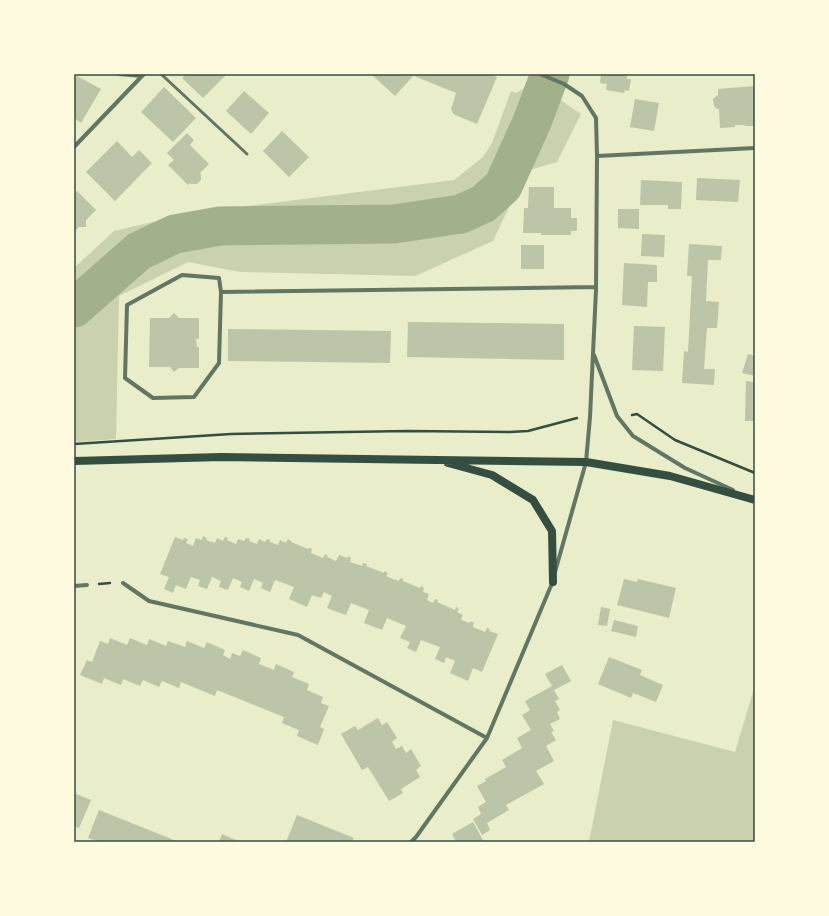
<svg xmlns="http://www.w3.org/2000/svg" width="829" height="916" font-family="'DM Sans',sans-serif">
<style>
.green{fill:#cad2ad}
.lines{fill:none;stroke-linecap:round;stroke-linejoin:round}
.river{stroke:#a3b18a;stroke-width:39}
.building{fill:#bcc5a7}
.path{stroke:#344e41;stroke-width:2.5}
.service{stroke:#617663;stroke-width:3}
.minor{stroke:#617663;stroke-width:4}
.secondary{stroke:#344e41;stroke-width:8}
.neatline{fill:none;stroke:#344e41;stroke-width:1.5}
</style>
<rect width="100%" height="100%" fill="#e9edc9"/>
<!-- green -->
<path class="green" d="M531,84L550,93L581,114L557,162L526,171L493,241L415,276L240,272L188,262L119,296L116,439L74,442V268L114,231L186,214L454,180L483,157L492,143L511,91L516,93Z
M755,685V842H589L613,720L735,752Z"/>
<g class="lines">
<!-- river -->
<path class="river" d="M74,308L139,251L175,234L220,226L394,224L461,214L483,204L503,186L532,122L550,74"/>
</g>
<!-- building -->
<path class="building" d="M186,74H227L203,98L182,78Z
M371,74H415L395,96Z
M415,74H490L497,77L477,124L455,115L453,113L451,109L452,106L456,93L414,76Z
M601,74H627V79H631L629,91L625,90L624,93L606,90L607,84L600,83Z
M77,76L101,89L81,123L74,118V81Z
M755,86V126H745L744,125H735V127L720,128L719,109H717L714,106L713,99L718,95V89Z
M164,87L196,118L173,142L141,112Z
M244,91L269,113L251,134L226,111Z
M635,99L659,103L654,131L630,127Z
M282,131L309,157L289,177L263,151Z
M187,133L194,140L190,145L209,164L200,173L201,175V180L197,184H191L190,183L188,185L168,165L174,160L167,153Z
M117,141L132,157L139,150L152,163L115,201L86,172Z
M697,178L740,180L738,202L696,200Z
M641,180L682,182L681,209H668V205H640Z
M529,187H554V208H571V218H577V231H571V235H541V233H523L524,208H528Z
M77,191L96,210L86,220V227H79L74,232V194Z
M618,209H639V229L618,228Z
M642,234L665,235L664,257L641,256Z
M689,244L722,246L721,260H708L706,301L719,302L717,328H707L704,369H715L714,385L682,383L684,351L688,352L692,276H687Z
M521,245H544V269H521Z
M624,263L657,265V282H648L647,307L622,305Z
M174,313L179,318H199V339H196L197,347H199V368H179L174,372L170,367H149L150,318H169Z
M408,322L564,324V360L407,357Z
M634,326L665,327L663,371L632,370Z
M228,329L391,331L390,363L228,361Z
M748,354L755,356V376L742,373Z
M746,381L755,382V421H745Z
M203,536L207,538L206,540L215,543L217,538L223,541L225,537L228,538L227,540L236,544L238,539L244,541L246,538L250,539L249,541L257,544L259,539L265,542L267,539L270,540V542L278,545L280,540L286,543L288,539L291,541V542L308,549L309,548L312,549L311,553L323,558L325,554L328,556L327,557L336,561L339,555L347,558L348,556L351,558L350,562L362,566L363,563L367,564L366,566L384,573V571L388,573L386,576L393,579L399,581L400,578L403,579V581L420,588L421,586L424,588L423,592L429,594L427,600L433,603L435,599L438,600L437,602L455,610L456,607L459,609L457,612L463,615L461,620L470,623L471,621L474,623L473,627L485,632L487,628L490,629L489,631L498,634L482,672L473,668L468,681L450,673L455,661L446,657L444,663L435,659L440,647L421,640L416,652L407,648L410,642L400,638L406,626L387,618L382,630L364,623L369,610L351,603L346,615L337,612L327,608L332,596L324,592L321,598L312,595L307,607L289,599L294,587L275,580L270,592L261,588L263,583L254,579L249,591L240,587L242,582L233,578L228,590L219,587L221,581L212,577L207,589L198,586L200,580L191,577L186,589L176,585L173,593L164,589L169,577L160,574L175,537L183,540L184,538L188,539L186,543L193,546L196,538L202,540Z
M624,579L637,582L638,579L676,588L669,618L617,605Z
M601,607L610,609L607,626L598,625Z
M614,620L638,626L636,637L611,631Z
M110,638L127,645L130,638L147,645L149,639L166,646L168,641L185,647L187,641L204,648L207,642L225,650L223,655L230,659L232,653L240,656L243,650L261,658L259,664L274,670L276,664L294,672L292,677L309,684L307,690L323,697L321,703L329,706L320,727L324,729L318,745L297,736L299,730L282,723L284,717L217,690L215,696L181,682L179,688L162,681L159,687L143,680L140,686L123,679L121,685L104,678L102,684L80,675L87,660L92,662L100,641L108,644Z
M609,657L642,670L640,675L663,685L656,702L633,693L631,698L598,684Z
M562,665L571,681L554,690L559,699L555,701L560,710L557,712L560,719L550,724L554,731L551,732L556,740L546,746L554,761L536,771L544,784L506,805L509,810L487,823L490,830L482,835L473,819L481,814L478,807L486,802L477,786L486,781L485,779L506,767L502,760L522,748L517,738L531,730L522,715L530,710L525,701L552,686L545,674Z
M378,718L382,725L387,722L397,738L392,742L396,749L402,746L406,753L411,749L421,766L416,770L420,777L401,789L403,793L389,801L368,767L362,770L341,734L355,726L358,730Z
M74,793L91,800L79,828L74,826Z
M99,810L179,842H97V841L88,838Z
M297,815L354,838L352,842H286Z
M473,822L484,842H456L452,834Z
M222,834L231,838L242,842H219Z"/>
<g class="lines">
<!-- path -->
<path class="path" d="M632,415L637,414L675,440L755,473
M74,444L231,434L407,431L510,432L528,431L577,418
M99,584L110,583"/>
<!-- service -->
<path class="service" d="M161,74L247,154"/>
<!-- minor -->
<path class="minor" d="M119,74L142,76L144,74
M540,74L564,84L582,96L596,118L597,156L596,290L590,417L586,462L555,572
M74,147L142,76
M597,156L755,148
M221,292L219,278L182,275L127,305L125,378L153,398L194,397L219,363L221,292L596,287
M594,355L617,416L633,436L685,468L733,490
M123,583L149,601L298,635L487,738
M74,586L87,585
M411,842L416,837L487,738L553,581"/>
<!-- secondary -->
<path class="secondary" d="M74,461L221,457L586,462L670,476L755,500
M448,463L492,475L533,500L552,531L553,582"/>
</g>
<!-- border -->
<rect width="829" height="916" fill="none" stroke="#fefae0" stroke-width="150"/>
<rect x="75" y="75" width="679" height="766" class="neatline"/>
</svg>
